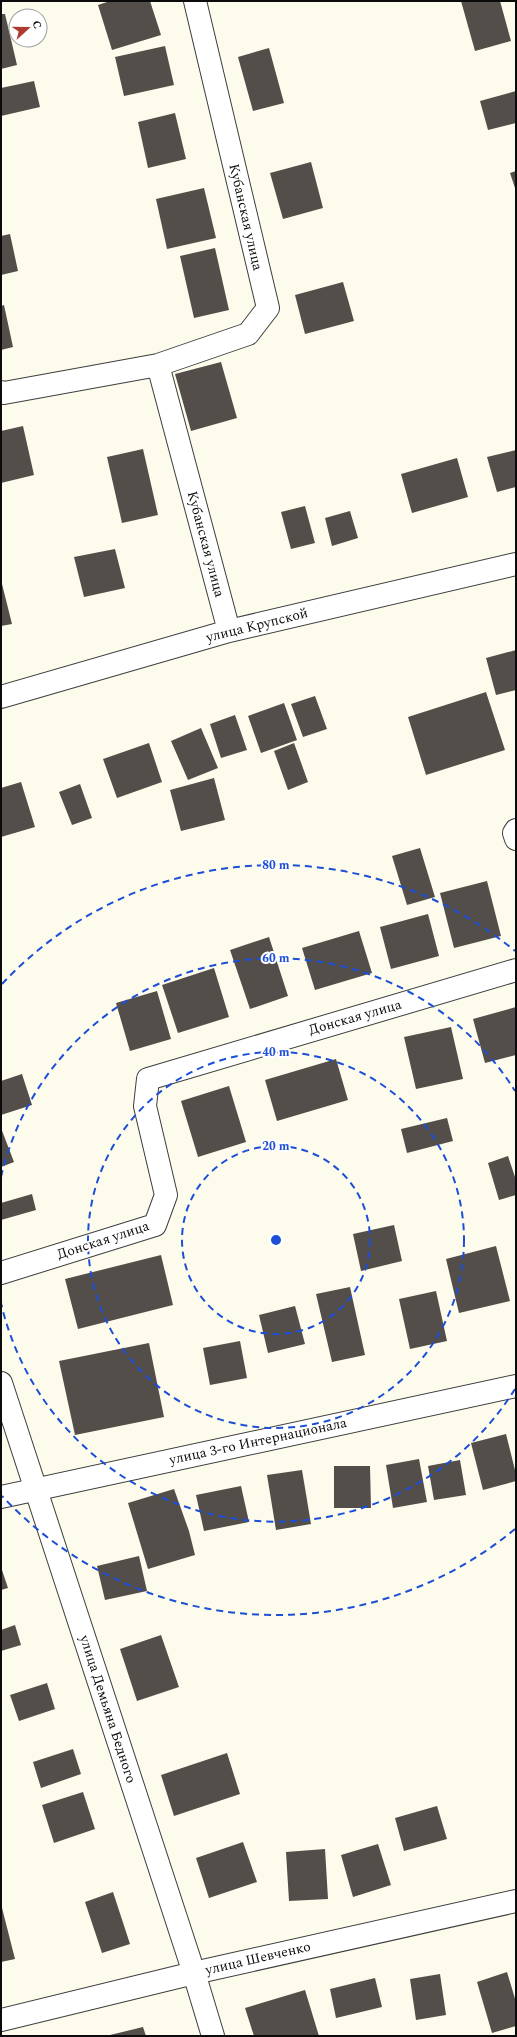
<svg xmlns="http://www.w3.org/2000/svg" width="517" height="2037" font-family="Spectral,serif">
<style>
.building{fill:#534e49}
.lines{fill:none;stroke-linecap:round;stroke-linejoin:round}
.minor-casing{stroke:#3e3e3e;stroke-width:24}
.minor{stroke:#fff;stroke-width:22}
.ring{fill:none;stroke:#1d4ed8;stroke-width:2;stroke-dasharray:7 5}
.labels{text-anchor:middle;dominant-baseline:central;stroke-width:4;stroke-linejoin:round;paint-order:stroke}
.street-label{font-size:14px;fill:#0b0b0b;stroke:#fff}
.centre{fill:#1d4ed8;stroke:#fff;stroke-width:2}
.ring-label{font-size:12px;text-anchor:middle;font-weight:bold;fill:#1d4ed8;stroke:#fff;stroke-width:4;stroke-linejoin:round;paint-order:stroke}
</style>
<rect width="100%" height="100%" fill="#fdfcec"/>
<!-- building -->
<path class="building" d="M110,1H150L161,35L112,50L98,5Z
M461,1H500L511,41L475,51Z
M1,14H5L17,65L1,69Z
M165,46L174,85L124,96L115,57Z
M269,48L284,103L253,111L238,57Z
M34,81L40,107L1,116V88Z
M516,91V123L488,130L480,101Z
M175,113L186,159L148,168L138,122Z
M311,162L323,208L283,219L270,173Z
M516,171V191L510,173Z
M204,188L216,238L167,249L156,199Z
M10,234L18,271L1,275V236Z
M215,248L229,310L194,318L180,256Z
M343,282L354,321L305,334L295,295Z
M4,305L13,347L1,350V306Z
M221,362L237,418L191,431L175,374Z
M23,426L34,475L1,483V431Z
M143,449L158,515L122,523L107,457Z
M516,450V487L497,492L487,457Z
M457,458L468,497L412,513L401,474Z
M305,506L315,543L291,549L281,512Z
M350,511L358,538L332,546L325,518Z
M115,549L125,588L84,597L74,557Z
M1,580L12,624L1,626Z
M516,650V690L496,695L486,658Z
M486,692L505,750L426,775L408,717Z
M315,696L327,729L303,737L291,704Z
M284,703L297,740L261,753L248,716Z
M235,715L247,750L221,758L210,724Z
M201,728L218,768L188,780L171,741Z
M149,743L162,782L117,798L103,759Z
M294,743L308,782L288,790L274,751Z
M214,778L225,820L181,831L170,790Z
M21,782L35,827L1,837V788Z
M80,784L92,818L72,825L59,792Z
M420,848L435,897L407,905L392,856Z
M487,881L501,936L454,948L440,893Z
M428,914L439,956L391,969L380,927Z
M359,931L372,973L315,990L302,948Z
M269,937L288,996L250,1009L230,950Z
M214,968L229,1017L178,1033L162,985Z
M157,991L171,1039L130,1051L116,1003Z
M516,1007V1055L485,1063L473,1019Z
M451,1027L463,1079L416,1089L404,1037Z
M336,1059L348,1100L277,1121L265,1080Z
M22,1074L32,1105L1,1115V1081Z
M229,1086L246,1142L198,1157L181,1101Z
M447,1118L453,1141L407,1153L401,1129Z
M1,1128L14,1162L1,1167Z
M508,1156L516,1180V1195L499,1200L488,1163Z
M32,1194L36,1210L1,1220V1203Z
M394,1225L402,1261L361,1271L353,1234Z
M496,1246L510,1301L459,1313L446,1259Z
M161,1255L173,1305L78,1329L65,1279Z
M350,1287L365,1355L332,1362L316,1294Z
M436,1291L447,1341L410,1349L399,1299Z
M295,1306L305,1344L268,1353L259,1315Z
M240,1341L247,1378L210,1385L203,1348Z
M149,1343L164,1417L75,1435L59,1361Z
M506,1434L516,1474V1481L483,1490L471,1443Z
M419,1459L427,1502L393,1508L386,1465Z
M460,1460L466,1495L434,1500L428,1466Z
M334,1466H370L371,1508H334Z
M302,1470L311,1524L276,1530L267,1475Z
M241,1486L249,1522L204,1531L196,1495Z
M174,1489L189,1531L195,1555L148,1569L128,1503Z
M139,1556L147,1591L105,1600L97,1566Z
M1,1567L8,1588L1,1590Z
M15,1625L21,1645L1,1651V1630Z
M161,1635L179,1687L137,1701L120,1649Z
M47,1683L55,1709L19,1721L10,1695Z
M73,1749L81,1774L41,1788L33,1762Z
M227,1753L240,1794L174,1816L161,1775Z
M83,1792L95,1829L54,1843L42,1805Z
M437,1806L447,1839L404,1851L395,1818Z
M243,1842L257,1882L209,1898L196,1858Z
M378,1844L391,1885L353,1897L341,1855Z
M325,1849L328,1899L289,1901L286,1852Z
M113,1892L130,1944L102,1953L85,1902Z
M1,1904L15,1959L1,1962Z
M507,1972L516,2002V2026L492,2033L477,1982Z
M440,1974L446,2015L416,2020L410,1979Z
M375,1978L382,2007L336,2018L330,1989Z
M305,1990L319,2036H254L245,2008Z
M143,2027L146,2036H110V2035Z"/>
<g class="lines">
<!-- minor casing -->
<g class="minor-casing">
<path id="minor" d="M158,365L229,631
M1,392L4,393L158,365L248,334L268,308L195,1
M1,697L229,631L516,564
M516,830L514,833L516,839
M1,1273L155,1225L166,1195L145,1106L148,1079L516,970
M1,1383L194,1973L213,2036
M1,1497L516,1386
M1,2020L194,1973L516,1901"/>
</g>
<!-- minor -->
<use href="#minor" class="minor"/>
</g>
<!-- distance rings -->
<g class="ring">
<circle cx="276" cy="1240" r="94"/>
<circle cx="276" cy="1240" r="188"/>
<path d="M515 1389A282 282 0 0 1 1 1303M1 1177A282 282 0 0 1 515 1091"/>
<path d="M515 1529A375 375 0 0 1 2 1496M2 984A375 375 0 0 1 515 951"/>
</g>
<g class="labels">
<!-- street labels -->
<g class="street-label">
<text transform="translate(246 217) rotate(77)">Кубанская улица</text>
<text transform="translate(206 544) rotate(75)">Кубанская улица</text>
<text transform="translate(257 625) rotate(-14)">улица Крупской</text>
<text transform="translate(355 1017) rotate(-16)">Донская улица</text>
<text transform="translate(103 1240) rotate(-18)">Донская улица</text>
<text transform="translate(258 1441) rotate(-12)">улица 3-го Интернационала</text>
<text transform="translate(108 1709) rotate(72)">улица Демьяна Бедного</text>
<text transform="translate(258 1958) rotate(-13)">улица Шевченко</text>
</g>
</g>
<circle cx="276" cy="1240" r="6" class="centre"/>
<g class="ring-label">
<text x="276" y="869">80 m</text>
<text x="276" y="962">60 m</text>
<text x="276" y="1056">40 m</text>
<text x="276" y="1150">20 m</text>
</g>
<!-- border -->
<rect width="517" height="2037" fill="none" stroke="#0b0b0b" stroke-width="4"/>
<!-- north arrow -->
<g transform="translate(28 28) rotate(69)"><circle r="19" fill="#ffffff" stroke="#9d9d9d"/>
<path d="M0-3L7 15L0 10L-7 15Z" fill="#ad3b32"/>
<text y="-6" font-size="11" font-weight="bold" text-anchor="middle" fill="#0b0b0b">С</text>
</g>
</svg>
